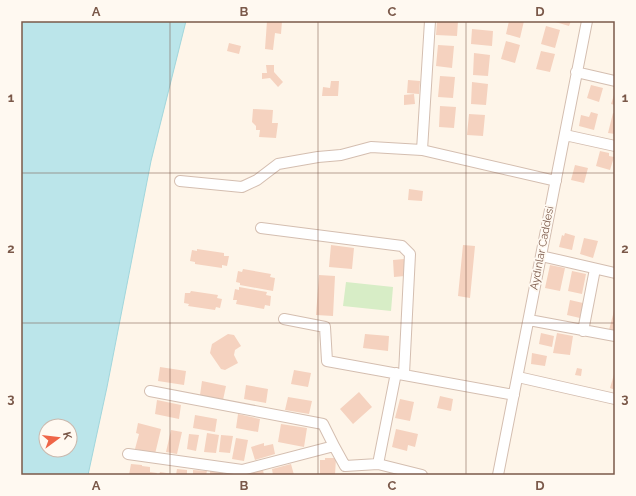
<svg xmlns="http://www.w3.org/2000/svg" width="636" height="496" font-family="Raleway,sans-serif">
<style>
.green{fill:#d7edc6}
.water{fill:#bbe5ea;stroke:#a1d6dc;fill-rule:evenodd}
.building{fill:#f5d2bf}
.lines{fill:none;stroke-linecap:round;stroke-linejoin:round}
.minor-casing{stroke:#d4beb0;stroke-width:12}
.minor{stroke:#fff;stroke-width:10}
.grid{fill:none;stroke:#7b594a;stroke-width:1;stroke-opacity:0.55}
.labels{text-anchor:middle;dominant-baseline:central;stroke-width:3.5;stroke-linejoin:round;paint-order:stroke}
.street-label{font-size:11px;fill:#7b594a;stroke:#fff9f1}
.neatline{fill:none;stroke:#7b594a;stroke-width:1.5}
.grid-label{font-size:13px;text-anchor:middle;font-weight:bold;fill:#7b594a}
</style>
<rect width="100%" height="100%" fill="#fef5e9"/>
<!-- green -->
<path class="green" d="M346,282L393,287L391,311L343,306Z"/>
<!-- water -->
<path class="water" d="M21,21H186L151,161L107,387L88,475H21ZM46,426H70V450H46Z"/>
<!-- building -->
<path class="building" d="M267,21H282L281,34L275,33L273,50L265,49Z
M437,21H458L457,36L436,35Z
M509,21H524L520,38L506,34Z
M552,21H571L569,26Z
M546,26L560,30L555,48L541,44Z
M472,29L493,31L492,46L471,44Z
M506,41L520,45L515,63L501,59Z
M229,43L241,46L239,54L227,51Z
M438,45L454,46L452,68L436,66Z
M541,51L555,54L550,72L536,69Z
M474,53L490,55L488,76L473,75Z
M266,65H274V72L283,82L278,87L270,78L262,79V73H267Z
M440,76L455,77L453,98L438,97Z
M408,80L420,81L419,94L407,93Z
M331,81H339L338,96H322L323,87L330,88Z
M472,82L488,84L486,105L471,104Z
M591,85L603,88L599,102L587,98Z
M615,92V105L611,104Z
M414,94L415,104L404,105V95Z
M440,106L456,107L454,128L439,127Z
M253,109L273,110L272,123H278L276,138L259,137L260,130H256V126L252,122Z
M591,112L598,114L594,130L579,126L581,115L589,117Z
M613,113L615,114V134L608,133Z
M469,114L485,115L483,136L467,135Z
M600,151L609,153V156L614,157L610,170L596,166Z
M575,165L588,168L584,183L571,180Z
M409,189L423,191L422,201L408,200Z
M565,233L575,236L572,250L559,247L562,235L564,236Z
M584,238L598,241L593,258L580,254Z
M331,245L354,248L352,269L329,267Z
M463,245L475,246L470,298L458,296Z
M197,249L224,253V256H229L227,266L222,265V268L195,264V262L190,261L192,250L197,251Z
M404,259L405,276L394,277L393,260Z
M550,265L565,268L560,291L545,288Z
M243,269L271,274L270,277L275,278L273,291L240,285V283L236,282L238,271L242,272Z
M572,271L586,274L582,294L568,291Z
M319,275L335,276L333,316L316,315Z
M239,287L267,292L266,295L271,296L270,306L265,305L264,309L236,304L237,300H233L235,289L239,290Z
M191,291L218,295L217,298L222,299L220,308L216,307L215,310L188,306L189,304L184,303L185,293H190Z
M570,300L583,303L580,318L567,315Z
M614,311H615V332L609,330Z
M541,333L554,336L552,347L539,344Z
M557,333L573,336L570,355L553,353Z
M228,334L234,335L241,346L235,350L234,355L238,363L225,370L221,369L210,353L212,344Z
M365,334L389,336L388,351L363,348Z
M532,353L547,356L545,366L531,364Z
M160,367L186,371L184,385L158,381Z
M577,368L582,369L581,376L575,375Z
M294,370L311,373L308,387L291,384Z
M615,371V390L610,388Z
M202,381L226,386L223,400L200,395Z
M246,385L268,389L266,403L244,399Z
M359,392L372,407L353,424L340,409Z
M440,396L453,399L451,411L437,408Z
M288,397L312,401L309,414L285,410Z
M400,399L414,402L410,421L395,418Z
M157,400L181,405L179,419L155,414Z
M238,414L260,419L258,432L236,428Z
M195,415L217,419L215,432L193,428Z
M138,423L161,429L155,454L135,449L139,434L136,433Z
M281,424L307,428L304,447L278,442Z
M396,429L418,434L415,447L408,445L407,451L392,447Z
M171,430L182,432L177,454L166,452Z
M207,433L219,435L216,453L204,452Z
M189,434L199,435L196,451L187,449Z
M221,435L233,436L230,453L219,452Z
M236,438L248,440L244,461L232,459Z
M264,443V446L273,444L275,454L255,460L251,447Z
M325,458H336L335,475H320V460H325Z
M131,464L142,465V466L150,467V472L157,473L156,475H129Z
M291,464L294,475H273L272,469Z
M177,469L187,470V475H176Z
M193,470L207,471L206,475H193Z
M210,470L223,471V475H210Z
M263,470L264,475H248L247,474Z
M160,472L173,474V475H159Z"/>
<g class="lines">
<!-- minor casing -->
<g class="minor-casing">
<path id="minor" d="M576,72L615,81
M565,135L615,146
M422,150L430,21
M180,181L242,187L257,180L278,164L318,157L341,155L371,147L422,150L556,181
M261,228L402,246L410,254L404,374
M541,256L615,273
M284,319L325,327L327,361L514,395
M529,320L615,336
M583,331L595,269
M518,377L615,399
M150,391L323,424L334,446
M128,454L242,470L334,446L345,466L378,464L422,475
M378,464L396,373
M498,475L587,21"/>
</g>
<!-- minor -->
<use href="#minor" class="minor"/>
</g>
<!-- grid -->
<path class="grid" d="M170,21V475M318,21V475M466,21V475M21,173H615M21,323H615"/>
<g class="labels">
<!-- street labels -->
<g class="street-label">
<text transform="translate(542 248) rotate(-79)">Aydınlar Caddesi</text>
</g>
</g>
<!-- border -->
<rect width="636" height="496" fill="none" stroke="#fff9f1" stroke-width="44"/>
<!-- north arrow -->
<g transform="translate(58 438) rotate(75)"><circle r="19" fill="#fff9f1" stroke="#cab9ae"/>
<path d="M0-3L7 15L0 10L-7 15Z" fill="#ef6547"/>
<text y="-6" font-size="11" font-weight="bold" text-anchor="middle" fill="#7b594a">K</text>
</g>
<rect x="22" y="22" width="592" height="452" class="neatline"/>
<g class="grid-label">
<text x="96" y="16">A</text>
<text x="244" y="16">B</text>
<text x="392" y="16">C</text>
<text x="540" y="16">D</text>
<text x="11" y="102">1</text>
<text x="625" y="102">1</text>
<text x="11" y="253">2</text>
<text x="625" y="253">2</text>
<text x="11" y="403">3</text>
<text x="625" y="403">3</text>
<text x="96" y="490">A</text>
<text x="244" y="490">B</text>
<text x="392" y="490">C</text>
<text x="540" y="490">D</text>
</g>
</svg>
